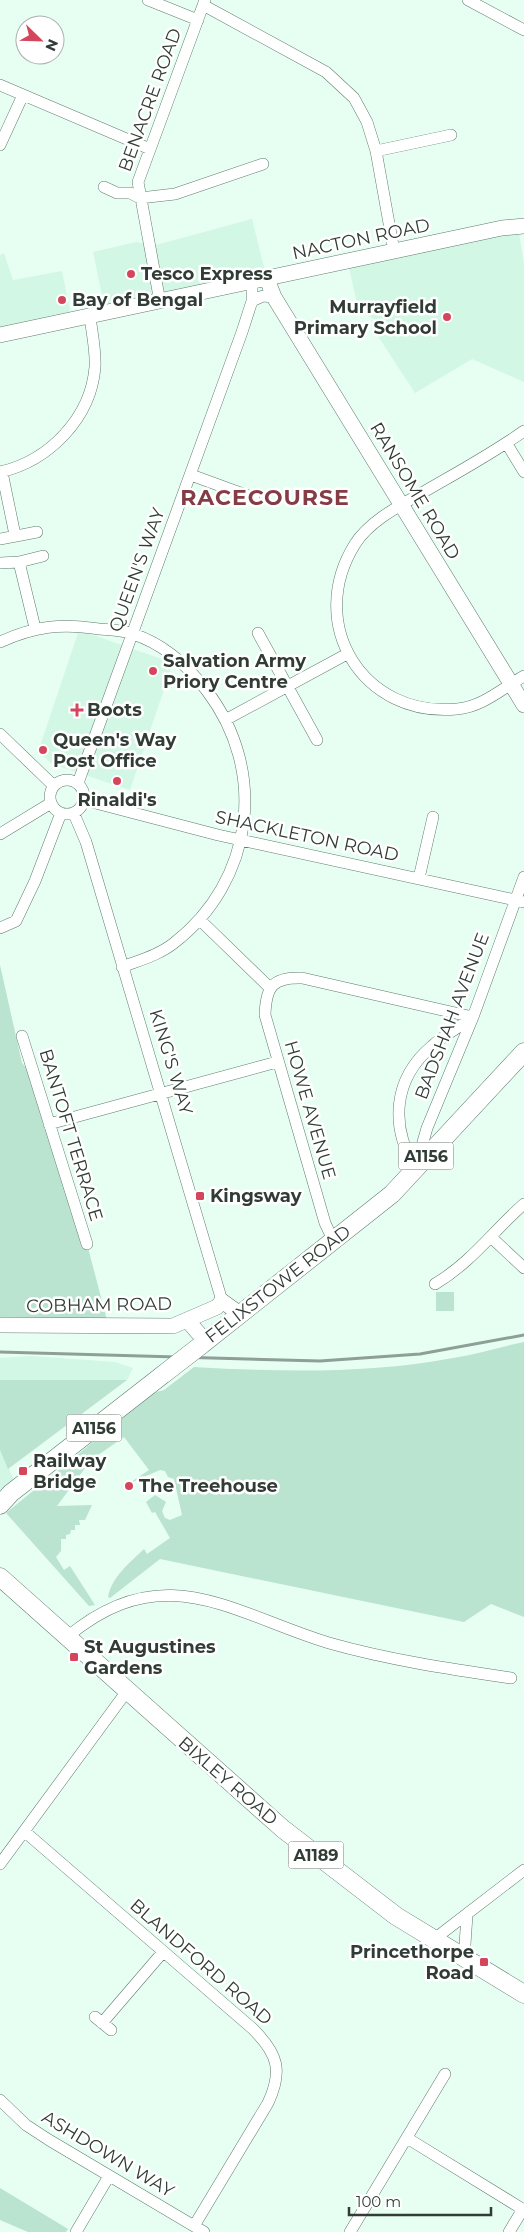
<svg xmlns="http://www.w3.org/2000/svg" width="524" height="2232" font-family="Montserrat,sans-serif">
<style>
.built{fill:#d2f7e5}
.green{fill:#bae3d0}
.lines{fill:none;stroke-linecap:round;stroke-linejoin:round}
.street-casing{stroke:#617a6f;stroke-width:12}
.secondary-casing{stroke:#617a6f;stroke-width:16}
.primary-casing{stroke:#617a6f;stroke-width:19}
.street{stroke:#fff;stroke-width:11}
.secondary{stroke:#fff;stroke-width:15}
.primary{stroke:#fff;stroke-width:18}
.rail{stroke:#8e9f97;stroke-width:3}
.primary-bridge-casing{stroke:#617a6f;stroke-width:19;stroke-linecap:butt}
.primary-bridge{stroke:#fff;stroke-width:18}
.poi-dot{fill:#d5455c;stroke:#fff;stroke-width:2}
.labels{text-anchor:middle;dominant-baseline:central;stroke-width:5;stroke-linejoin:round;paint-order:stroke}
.shield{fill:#fff;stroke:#6f7672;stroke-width:1}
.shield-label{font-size:16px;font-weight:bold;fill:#313c36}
.street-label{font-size:18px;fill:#313c36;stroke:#fff}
.poi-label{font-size:18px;font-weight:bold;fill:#313c36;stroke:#fff;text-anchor:start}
.district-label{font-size:22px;font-weight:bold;letter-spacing:1px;fill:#853d45;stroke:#fff}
</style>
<rect width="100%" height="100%" fill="#e7fef3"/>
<!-- built -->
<path class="built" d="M252,219L267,279L106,314L93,252L136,242L156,245Z
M519,233L524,264V382L472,359L415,393L372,327L381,322L359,312L349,268L504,234Z
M4,253L13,280L62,271L72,321L0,335V255Z
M79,630L173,663L130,790L52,764L38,752Z
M31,1356L115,1362L133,1368L127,1380H0V1358Z
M0,1450L14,1480L0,1490Z"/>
<!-- green -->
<path class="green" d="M0,965L22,1063L30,1072L87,1244L108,1324L0,1325Z
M436,1292H454V1311H436Z
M524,1342V1617L491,1604L464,1622L160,1559L110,1598L108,1597C112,1576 130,1563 144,1549L147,1554L170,1538L155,1512L152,1513L146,1502L155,1495L166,1502L162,1511L165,1518L170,1520L182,1515L174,1479L168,1477L165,1471L160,1470L128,1484L149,1470L124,1437L91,1460L57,1506L92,1505L85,1520H79L80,1525H75V1530H71L70,1534L66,1535V1539H61V1551L56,1557L64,1570L70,1566L95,1605L89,1606L6,1513L153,1393L164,1390L194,1367C280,1372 368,1374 453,1358C477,1354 500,1347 524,1342Z
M0,1380H127L8,1469L0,1450Z
M0,2188L68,2229L66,2232H28L0,2220Z"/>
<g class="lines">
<!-- street casing -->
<g class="street-casing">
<path id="street" d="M148,0L198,20
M468,0L524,30
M203,5L326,72L354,98L367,122L376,151L394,251
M0,85L150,149
M0,145L23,95
M376,151L451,135
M104,187L117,193H130L140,198L175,194L263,164
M252,301L263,296L274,297
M160,302L138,182L205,0
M524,431C493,453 460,471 427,490C403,504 370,520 355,544C305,624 363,718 457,709C482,707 503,688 524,676
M507,444L524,472
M0,472C49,461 91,418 95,367C96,351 92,333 90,317
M2,472L15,535
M191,475L254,498
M0,539L37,532
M19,562L43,556
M0,563L19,562L35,628
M258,633L317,740
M0,642C35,626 62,623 99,629C110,630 123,630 133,634C164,644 188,666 207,691C268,771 254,881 174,943C159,955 140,960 122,967
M227,719L347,654
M0,734L54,786
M50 797a17 17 0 1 1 34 0a17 17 0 1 1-34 0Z
M78,783L242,332L252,301V282
M84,800L218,835L524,902
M74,814L86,842L222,1301
M0,834L51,803
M419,878L433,817
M200,920L270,988
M0,928L16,921L35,881L61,813
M22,1036L87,1244
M49,1124L277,1062
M416,1166L427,1128L473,1017L524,877
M415,1167C390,1126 393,1079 432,1046C444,1035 460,1027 473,1017
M492,1238L524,1268
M333,1240L325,1223L265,1015C266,987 272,977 302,978L473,1017
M435,1284C472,1262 493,1231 524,1204
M67,1637C164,1556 231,1613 329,1643C389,1660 450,1669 511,1678
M24,1831L253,2029C278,2054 283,2071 268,2103L194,2226
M0,1864L127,1691
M433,1940L524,1870
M464,1959L467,1915
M95,2017L111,2030
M102,2023L163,1952
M0,2100L26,2125L49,2140L204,2232
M407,2138L524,2210
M76,2232L109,2176
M350,2232L445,2074
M509,2232L523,2209"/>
</g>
<!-- secondary casing -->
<g class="secondary-casing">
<path id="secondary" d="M267,279L274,297L524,705
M0,335L502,228L524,226
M188,1321L206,1342
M0,1325L173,1326L217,1307L222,1301L240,1314"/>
</g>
<!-- primary casing -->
<g class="primary-casing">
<path id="primary" d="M200,1346L392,1194L524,1052
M0,1505L11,1493L165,1373
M0,1577L283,1829L396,1916L524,1994"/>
</g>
<!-- street -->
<use href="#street" class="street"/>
<!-- secondary -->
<use href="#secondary" class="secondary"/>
<!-- primary -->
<use href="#primary" class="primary"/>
<!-- rail -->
<path class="rail" d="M0,1352L320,1361L420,1354L524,1335"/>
<!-- primary-bridge casing -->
<g class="primary-bridge-casing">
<path id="primary-bridge" d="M165,1373L200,1346"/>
</g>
<!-- primary-bridge -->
<use href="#primary-bridge" class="primary-bridge"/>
</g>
<!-- markers -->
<g class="poi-dot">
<circle cx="131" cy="274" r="5"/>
<circle cx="62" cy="300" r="5"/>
<circle cx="447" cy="317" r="5"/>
<circle cx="153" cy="671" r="5"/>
<path d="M74.5 702.5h5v5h5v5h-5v5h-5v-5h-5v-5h5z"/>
<circle cx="43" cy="750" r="5"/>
<circle cx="117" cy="781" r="5"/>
<rect x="195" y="1191" width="10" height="10" rx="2.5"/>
<rect x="18" y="1466" width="10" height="10" rx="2.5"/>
<circle cx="129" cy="1486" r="5"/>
<rect x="69" y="1652" width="10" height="10" rx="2.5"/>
<rect x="479" y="1957" width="10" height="10" rx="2.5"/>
</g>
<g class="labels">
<!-- shield labels -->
<g class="shield">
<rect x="398.5" y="1142.5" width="55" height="27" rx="4"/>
<rect x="66.5" y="1414.5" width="55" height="27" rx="4"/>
<rect x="288.5" y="1841.5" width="55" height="27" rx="4"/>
</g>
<g class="shield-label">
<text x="426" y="1156">A1156</text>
<text x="94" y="1428">A1156</text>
<text x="316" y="1855">A1189</text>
</g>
<!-- street labels -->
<g class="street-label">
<text transform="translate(150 100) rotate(-70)">BENACRE ROAD</text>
<text transform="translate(361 239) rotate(-12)">NACTON ROAD</text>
<text transform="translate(415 491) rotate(59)">RANSOME ROAD</text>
<text transform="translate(137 570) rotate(-70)">QUEEN'S WAY</text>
<text transform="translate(307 836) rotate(12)">SHACKLETON ROAD</text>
<text transform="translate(452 1016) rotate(-69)">BADSHAH AVENUE</text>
<text transform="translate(171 1062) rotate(73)">KING'S WAY</text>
<text transform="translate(310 1110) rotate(74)">HOWE AVENUE</text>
<text transform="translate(71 1135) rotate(73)">BANTOFT TERRACE</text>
<text transform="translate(278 1284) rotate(-38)">FELIXSTOWE ROAD</text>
<text transform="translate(99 1305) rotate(-1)">COBHAM ROAD</text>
<text transform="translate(228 1781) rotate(41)">BIXLEY ROAD</text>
<text transform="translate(201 1962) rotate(41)">BLANDFORD ROAD</text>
<text transform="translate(108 2154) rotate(31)">ASHDOWN WAY</text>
</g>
<!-- poi labels -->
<g class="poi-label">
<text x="141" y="274">Tesco Express</text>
<text x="72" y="300">Bay of Bengal</text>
<text x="437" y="307" text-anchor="end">Murrayfield<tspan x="437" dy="21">Primary School</tspan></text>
<text x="163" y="661">Salvation Army<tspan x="163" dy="21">Priory Centre</tspan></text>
<text x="87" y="710">Boots</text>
<text x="53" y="740">Queen's Way<tspan x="53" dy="21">Post Office</tspan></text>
<text x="117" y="800" text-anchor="middle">Rinaldi's</text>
<text x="210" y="1196">Kingsway</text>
<text x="33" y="1461">Railway<tspan x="33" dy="21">Bridge</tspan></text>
<text x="139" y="1486">The Treehouse</text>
<text x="84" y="1647">St Augustines<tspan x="84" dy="21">Gardens</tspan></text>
<text x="474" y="1952" text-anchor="end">Princethorpe<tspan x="474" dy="21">Road</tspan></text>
</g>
<!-- district labels -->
<g class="district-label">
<text x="265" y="497">RACECOURSE</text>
</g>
</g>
<!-- north arrow -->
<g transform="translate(40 40) rotate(113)"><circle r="24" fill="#ffffff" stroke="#adb1af"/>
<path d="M0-4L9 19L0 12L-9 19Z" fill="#d5455c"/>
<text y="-8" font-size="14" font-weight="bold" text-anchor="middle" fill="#313c36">N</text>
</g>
<!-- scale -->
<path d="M349 2207v8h142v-8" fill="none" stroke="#313c36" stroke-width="2.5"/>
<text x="356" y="2207" font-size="15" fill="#313c36" stroke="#ffffff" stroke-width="4" paint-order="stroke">100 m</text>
</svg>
